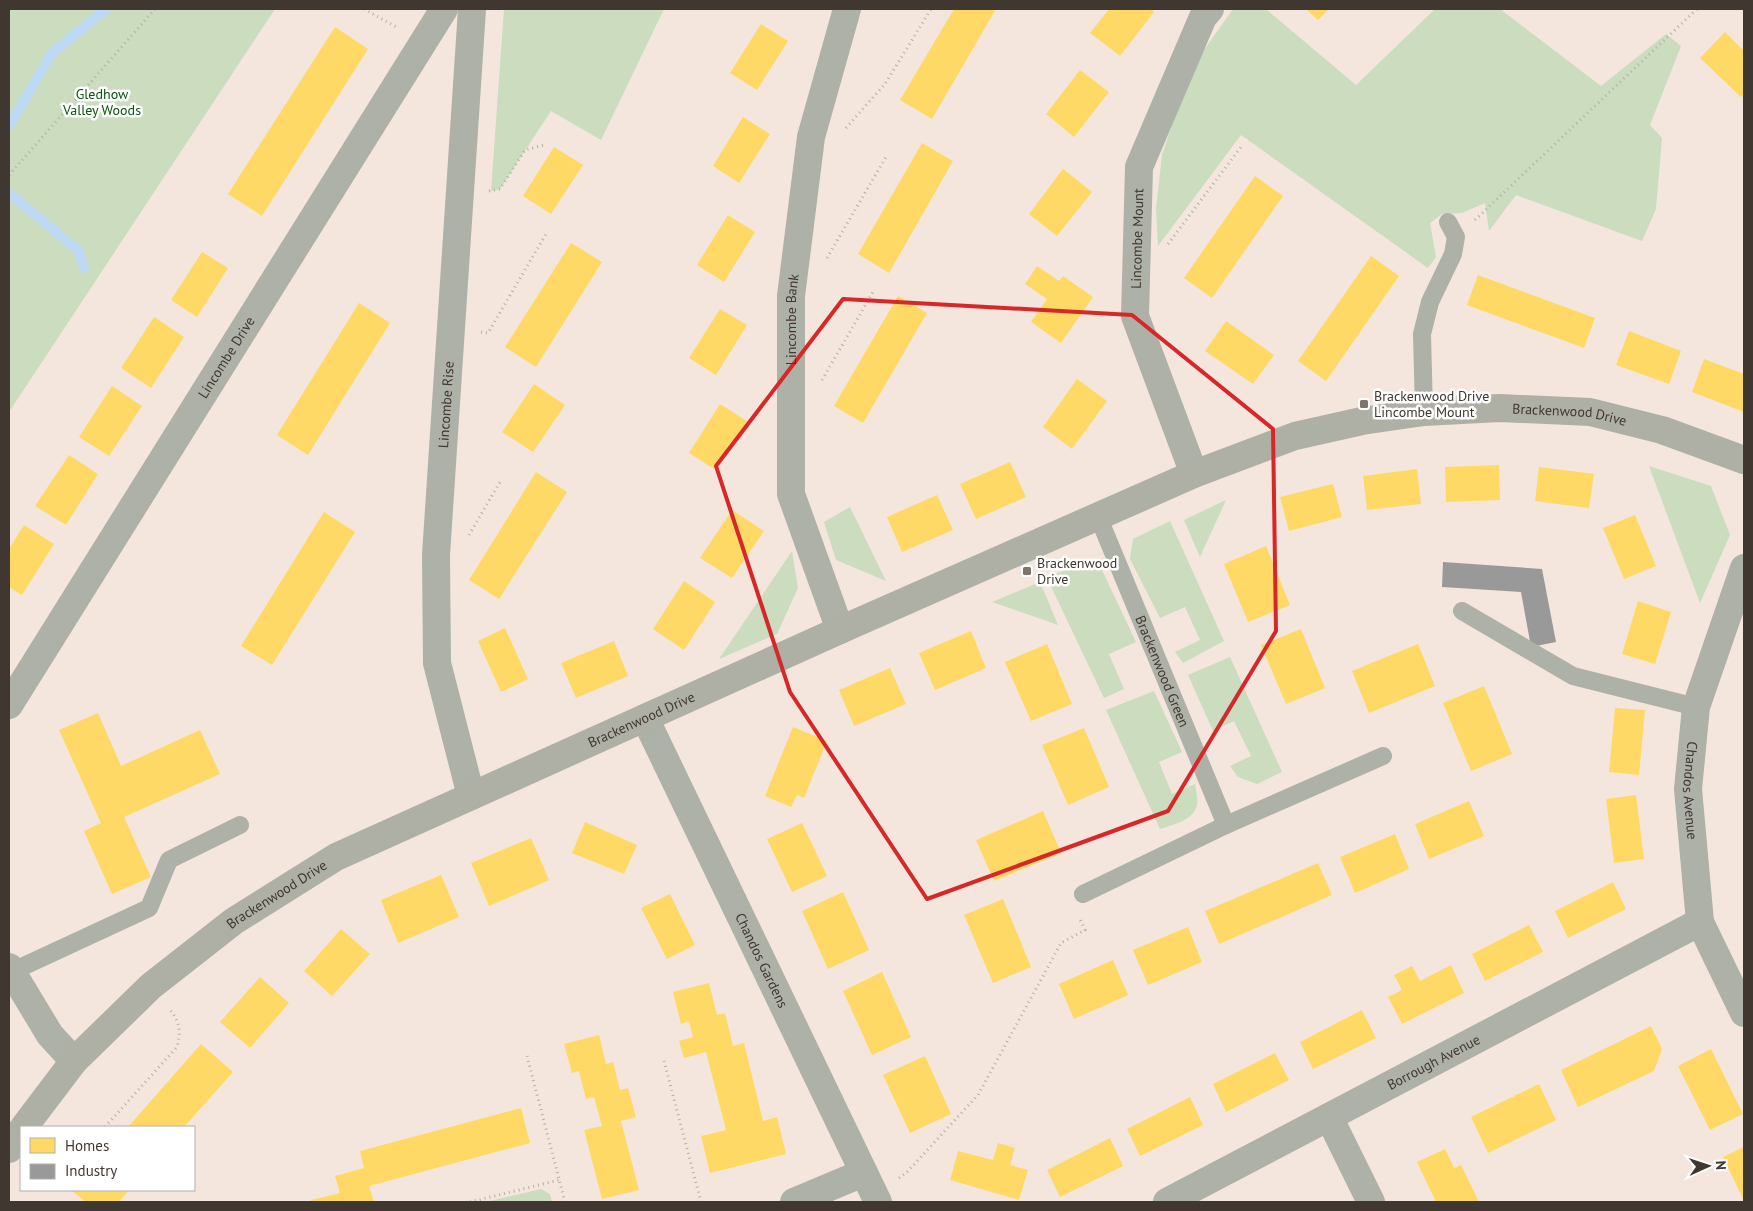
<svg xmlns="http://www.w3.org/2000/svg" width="1753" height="1211" font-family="'PT Sans',sans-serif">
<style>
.green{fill:#cbdcbf}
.homes{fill:#ffd966}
.industry{fill:#999}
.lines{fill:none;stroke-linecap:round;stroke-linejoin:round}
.stream{stroke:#bed9f4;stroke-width:10}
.path{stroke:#b2b0a9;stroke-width:3;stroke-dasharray:1 4;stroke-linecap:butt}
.lane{stroke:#adb1a7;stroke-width:18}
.street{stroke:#adb1a7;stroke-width:28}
.secondary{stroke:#aeb0a6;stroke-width:28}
.marked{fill:none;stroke:#d62828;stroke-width:4;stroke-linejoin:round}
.poi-dot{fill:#80746d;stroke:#fff;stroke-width:2}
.labels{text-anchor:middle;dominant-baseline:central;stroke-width:5;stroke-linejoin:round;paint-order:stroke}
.park-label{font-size:14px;fill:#09560e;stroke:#fff}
.street-label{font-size:14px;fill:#413731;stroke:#fff}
.poi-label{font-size:14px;fill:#413731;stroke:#fff;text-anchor:start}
</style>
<rect width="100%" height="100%" fill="#f4e6dd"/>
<!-- green -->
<path class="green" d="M9,9H275L9,412Z
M504,9H664L601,140L551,111L500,189L491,191Z
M1233,9H1266L1356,85L1435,9H1500L1601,86L1666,34L1681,46L1650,125L1662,138L1656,209L1642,241L1516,195L1489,231L1485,203L1462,213L1442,214L1430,223L1436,257L1428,268L1241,135L1158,246L1156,209L1162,155L1178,106L1199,57Z
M1649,466L1711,486L1730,535L1700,603Z
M1226,500L1200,557L1184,520Z
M850,507L886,581L836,560L824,522Z
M1170,521L1224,641L1183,663L1175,652L1200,640L1185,607L1160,618L1130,559L1133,539Z
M792,551L798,588L777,634L719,659Z
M1086,561L1101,568L1136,642L1109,654L1124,689L1104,698L1047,578Z
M1040,582L1058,625L992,602Z
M1230,657L1282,772L1257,784L1238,777L1230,766L1251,756L1234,721L1213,731L1188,675Z
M1154,691L1182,752L1159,762L1172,794L1195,784C1196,791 1199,802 1196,808C1191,821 1172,825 1160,829L1106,710Z
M541,1189L550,1194L552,1202H485Z"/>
<!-- homes -->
<path class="homes" d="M954,9H996L932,119L900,100Z
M1109,9H1151L1154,12L1120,56L1090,33Z
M1306,9H1329L1318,20Z
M761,24L788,41L757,90L730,73Z
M335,27L368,49L262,216L228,194Z
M1725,32L1744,51V94L1741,97L1700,58Z
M1080,70L1109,92L1074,137L1046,114Z
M743,117L770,134L739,183L713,166Z
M922,143L953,161L889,273L858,254Z
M554,147L583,165L551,214L523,196Z
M1063,169L1092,192L1057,236L1029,214Z
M1255,176L1283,196L1212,298L1184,278Z
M728,215L755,232L724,282L697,265Z
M571,243L602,262L536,367L505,347Z
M202,252L228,268L197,317L171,300Z
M1371,256L1399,276L1326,381L1298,361Z
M1037,266L1059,281L1063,276L1093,297L1061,343L1031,322L1047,299L1025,284Z
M1478,275L1595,318L1584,348L1467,305Z
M898,296L927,313L863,423L834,406Z
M359,303L390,323L308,455L277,435Z
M720,309L747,325L716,375L689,358Z
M154,317L184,337L151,388L121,368Z
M1226,321L1274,355L1253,384L1205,351Z
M1629,331L1681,351L1669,384L1616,365Z
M1704,359L1744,374V412L1692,392Z
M1077,379L1107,401L1072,449L1043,427Z
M534,384L565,405L533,452L502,432Z
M112,386L142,406L109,456L79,437Z
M720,404L747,421L716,470L689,453Z
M69,455L98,474L66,525L35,506Z
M1010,462L1026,497L976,519L960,484Z
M1499,465L1500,500L1446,502L1445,467Z
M1539,467L1594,474L1589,508L1535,501Z
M1417,469L1421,504L1367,510L1363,476Z
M536,472L567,492L499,599L469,580Z
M1333,484L1342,517L1289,531L1280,497Z
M937,495L953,530L902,552L887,517Z
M732,510L764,531L732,578L700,558Z
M324,512L355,532L272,665L241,646Z
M1635,515L1656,566L1624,579L1603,528Z
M24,525L54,544L22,595L9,587V549Z
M1266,546L1290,605L1248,622L1224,564Z
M684,581L715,602L684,650L653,629Z
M1638,601L1671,612L1655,664L1622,654Z
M505,628L528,679L501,692L478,641Z
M1301,629L1325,688L1286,704L1261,645Z
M971,631L986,668L935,690L919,653Z
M614,641L628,676L576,698L561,663Z
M1047,644L1072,704L1031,721L1005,662Z
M1418,644L1435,686L1369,713L1352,671Z
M890,668L906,704L854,726L839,690Z
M1484,686L1512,754L1471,771L1443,703Z
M1615,708L1645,710L1639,775L1609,772Z
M98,713L121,766L200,730L220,774L124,817L151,877L112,894L84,831L101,823L59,730Z
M793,727L827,741L804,798L797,795L791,807L765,796Z
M1084,728L1109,787L1068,805L1042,745Z
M1636,795L1644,859L1614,863L1606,799Z
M1469,801L1484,836L1429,859L1415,824Z
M1043,811L1061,853L994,881L976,840Z
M585,822L637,845L624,874L572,853Z
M802,823L827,876L792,892L767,839Z
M1395,834L1409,869L1355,893L1340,857Z
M531,838L549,880L489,906L471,863Z
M1318,863L1332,895L1219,944L1205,911Z
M441,875L459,917L398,943L381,900Z
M1613,882L1626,909L1568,938L1555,911Z
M843,892L869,950L828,969L802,911Z
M670,894L695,945L667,959L641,908Z
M1003,899L1031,967L993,983L964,915Z
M1529,925L1543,952L1485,981L1472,954Z
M1188,927L1202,962L1148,985L1133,950Z
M341,929L370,954L332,996L304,971Z
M1113,960L1128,995L1074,1019L1059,984Z
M1451,965L1464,993L1402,1024L1388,997L1402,990L1394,975L1412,966L1420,981Z
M882,972L911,1037L872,1055L843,991Z
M260,977L289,1003L250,1048L220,1022Z
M709,983L717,1015L725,1013L733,1046L744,1043L763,1121L777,1117L786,1154L710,1173L701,1136L726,1130L706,1052L684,1058L679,1041L693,1037L689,1021L681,1024L673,992Z
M1362,1010L1376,1038L1313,1069L1300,1042Z
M1651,1026L1662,1049L1654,1071L1578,1107L1561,1070Z
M599,1035L606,1064L613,1062L620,1090L628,1088L636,1117L621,1121L639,1190L602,1199L584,1130L602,1126L594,1097L586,1099L579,1071L572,1073L564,1044Z
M201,1044L233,1072L184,1127H128Z
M1711,1049L1743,1114L1710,1130L1678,1066Z
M1275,1053L1289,1080L1226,1112L1213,1084Z
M925,1056L951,1114L910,1133L883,1075Z
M1539,1084L1556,1120L1488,1153L1471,1117Z
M1190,1097L1203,1125L1140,1156L1127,1129Z
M521,1108L530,1143L369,1186L374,1202H311V1200L340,1193L335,1176L364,1168L360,1151Z
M1110,1138L1123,1166L1060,1197L1047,1170Z
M998,1143L1015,1148L1010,1165L1028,1170L1019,1200L950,1180L958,1151L993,1160Z
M1744,1147V1201L1723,1157Z
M1445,1149L1454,1168L1461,1165L1479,1202H1436L1417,1162Z
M73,1190H129L119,1202H86L72,1191Z"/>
<!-- industry -->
<path class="industry" d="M1443,562L1542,569L1556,642L1531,647L1521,592L1442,587Z"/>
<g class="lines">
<!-- stream -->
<path class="stream" d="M9,126L52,53L106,9
M9,193L79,251L84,268"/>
<!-- path -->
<path class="path" d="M364,9L398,28
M846,128L885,84L931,9
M9,175L155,9
M489,191L500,189L525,150L544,145
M1475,220L1697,9
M1168,244L1241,147
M827,258L886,157
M481,332L488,333L546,234
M822,380L873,292
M469,535L500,482
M527,1056L565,1202
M664,1061L701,1202
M105,1127L177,1047C181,1032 180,1022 170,1010
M899,1178L907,1172L978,1095L1061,943L1085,930L1079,917
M470,1202L559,1180"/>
<!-- lane -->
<g class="lane">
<path d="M1424,412L1422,334L1430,302L1453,254L1456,237L1448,222"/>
<path id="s1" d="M1098,516L1226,825"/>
<path d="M1462,611L1573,676L1696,707"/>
<path d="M1083,894L1226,825L1383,756"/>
<path d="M11,972L149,908L169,860L240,825"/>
</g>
<!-- street -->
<g class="street">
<path id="s2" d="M1194,474L1135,316L1139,167L1203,17L1210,9"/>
<path id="s3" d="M1744,568L1696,707L1688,789L1700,922L1744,1013"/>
<path id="s4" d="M840,630L791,494V296L811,137L847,9"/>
<path id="s5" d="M9,705L444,9"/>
<path id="s6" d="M645,718L878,1202"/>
<path id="s7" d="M471,796L437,663L436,555L472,9"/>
<path d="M9,967L50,1035L74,1061"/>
<path d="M1329,1117L1371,1202"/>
<path d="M794,1202L863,1173"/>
<path id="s8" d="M1167,1202L1700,922"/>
</g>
<!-- secondary -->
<g class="secondary">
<path id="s9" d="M24,1127L74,1061L151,986L234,921L336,857L840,630L1194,474L1295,436L1362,421L1424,412L1500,408L1590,412L1662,430L1744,460"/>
<path d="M9,1149L21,1131"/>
</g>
</g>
<!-- marked area -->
<path class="marked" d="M843,299L1132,315L1273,429L1276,631L1168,811L927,899L790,692L716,466Z"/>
<!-- markers -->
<g class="poi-dot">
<rect x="1359" y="399" width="10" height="10" rx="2.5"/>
<rect x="1022" y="566" width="10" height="10" rx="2.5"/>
</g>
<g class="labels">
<!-- park labels -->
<g class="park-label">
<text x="102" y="94">Gledhow<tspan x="102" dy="16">Valley Woods</tspan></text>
</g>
<!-- street labels -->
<g class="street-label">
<text stroke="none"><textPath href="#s2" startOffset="246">Lincombe Mount</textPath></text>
<text stroke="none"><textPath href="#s4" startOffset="319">Lincombe Bank</textPath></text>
<text stroke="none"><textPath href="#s5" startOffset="410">Lincombe Drive</textPath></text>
<text stroke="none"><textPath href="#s7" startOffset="396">Lincombe Rise</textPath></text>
<text stroke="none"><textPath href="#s9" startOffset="1741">Brackenwood Drive</textPath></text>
<text stroke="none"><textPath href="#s1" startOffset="168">Brackenwood Green</textPath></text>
<text stroke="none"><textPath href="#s9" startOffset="751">Brackenwood Drive</textPath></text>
<text stroke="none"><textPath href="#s3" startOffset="231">Chandos Avenue</textPath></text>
<text stroke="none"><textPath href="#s9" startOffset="346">Brackenwood Drive</textPath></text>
<text stroke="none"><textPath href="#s6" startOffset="269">Chandos Gardens</textPath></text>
<text stroke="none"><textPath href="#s8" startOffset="301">Borrough Avenue</textPath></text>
</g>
<!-- poi labels -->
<g class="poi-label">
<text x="1374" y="396">Brackenwood Drive<tspan x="1374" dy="16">Lincombe Mount</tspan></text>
<text x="1037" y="563">Brackenwood<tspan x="1037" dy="16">Drive</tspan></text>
</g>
</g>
<!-- border -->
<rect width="1753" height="1211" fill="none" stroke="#413731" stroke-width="20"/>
<!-- legend -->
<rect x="20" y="1126" width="175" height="65" fill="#ffffff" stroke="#b3afad"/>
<rect x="30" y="1138" width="25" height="15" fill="#ffd966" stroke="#b3afad"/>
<text x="65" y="1151" font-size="15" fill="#413731">Homes</text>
<rect x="30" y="1164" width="25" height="15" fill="#999999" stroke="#b3afad"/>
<text x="65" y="1176" font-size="15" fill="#413731">Industry</text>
<!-- north arrow -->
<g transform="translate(1708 1166) rotate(87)" stroke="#ffffff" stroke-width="4" paint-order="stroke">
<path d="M0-4L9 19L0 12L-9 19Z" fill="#413731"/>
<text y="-8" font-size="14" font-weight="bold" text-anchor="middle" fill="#413731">N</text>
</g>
</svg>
